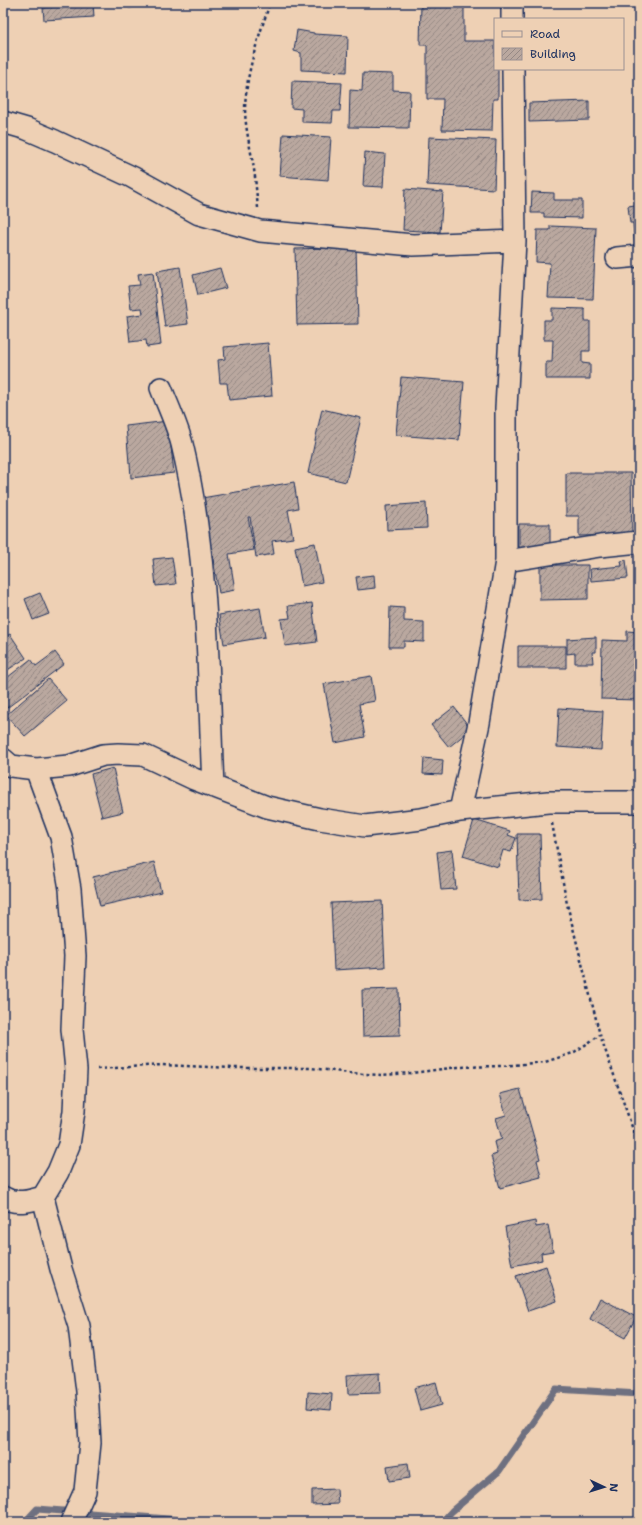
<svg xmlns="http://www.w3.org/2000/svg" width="642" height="1525" font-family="'Shantell Sans',sans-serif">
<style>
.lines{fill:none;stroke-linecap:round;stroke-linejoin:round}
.stream{stroke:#6e6f80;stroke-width:7}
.building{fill:url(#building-hatch);stroke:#1b2f5e}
.street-casing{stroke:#1b2f5e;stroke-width:24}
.path{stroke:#1b2f5e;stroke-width:2.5;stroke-dasharray:3 3;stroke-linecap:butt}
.street{stroke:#eed0b4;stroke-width:21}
</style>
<defs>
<pattern id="building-hatch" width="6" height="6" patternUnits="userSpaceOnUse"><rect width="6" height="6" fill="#baa89f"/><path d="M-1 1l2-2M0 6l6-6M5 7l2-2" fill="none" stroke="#968985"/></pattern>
</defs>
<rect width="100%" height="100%" fill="#eed0b4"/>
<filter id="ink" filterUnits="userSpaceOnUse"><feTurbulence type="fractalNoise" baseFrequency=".025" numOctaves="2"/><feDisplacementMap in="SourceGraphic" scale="8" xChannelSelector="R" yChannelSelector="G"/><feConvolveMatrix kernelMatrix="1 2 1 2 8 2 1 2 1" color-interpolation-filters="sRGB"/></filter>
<g filter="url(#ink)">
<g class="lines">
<!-- stream -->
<path class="stream" d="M25,1522L37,1509L208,1522
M442,1522L452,1511L499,1471L556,1389L639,1394"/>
</g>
<!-- building -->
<path class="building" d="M73,3H93L94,17L44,20L43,8L73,6Z
M129,3H170L129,8Z
M421,3H464V41H495V69H498V99H493L492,131L442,130L443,99H427V45H420Z
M638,3H639V29H637Z
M297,30L314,33V34L348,36L347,72L301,70V53L294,51Z
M363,73L393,74V90L410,91L409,128L349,127L350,90L362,91Z
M292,81L342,83L340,111H333L332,123L302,122V109L291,108Z
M589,101V120L529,122V103Z
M283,134L331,137L328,180L280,176Z
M429,137L496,140L494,189L427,185Z
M365,152L385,154L383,187L363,186Z
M405,189L443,192L440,232L403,230Z
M532,192L554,193V200H582V218L544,217V213H531Z
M635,198H639V249H635L633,223H630L628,206L635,205Z
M550,226L596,228L593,299L548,298L550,263L536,262L537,230H550Z
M356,247L358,324L297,325L295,249Z
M180,267L188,324L165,327L157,271Z
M220,268L226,288L198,295L193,275Z
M153,272L161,345L147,347L146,340L130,342L127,316L143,314L142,308L131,309L128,286L140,285L138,274Z
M552,308L585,309V321H590V351H582V363L590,364V379H546V362H552L553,340H544V320H552Z
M268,343L272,396L229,400L227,383H220L218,360L225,359L224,347Z
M401,377L464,382L459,440L396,435Z
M322,409L361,418L346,482L308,473Z
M168,421L174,473L131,478L130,463H129L126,426Z
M566,473H631L632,535L579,536V516H566Z
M294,482L298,508L288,510L293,538L272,541L274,554L256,557L250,517H248L254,550L229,554L235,590L219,593L202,498Z
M426,503L427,528L387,530L386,506Z
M519,524H550V549L519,548Z
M315,543L322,582L302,586L295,547Z
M172,557L176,584L156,586L153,559Z
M626,560L628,578L591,581L590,569L622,566L621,561Z
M540,565H588V599L540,600Z
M374,575L375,588L358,590L356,577Z
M40,593L49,614L33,620L25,599Z
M312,603L317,642L285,646L281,619L290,618L288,606Z
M390,607L404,608V621L424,622V642L404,641V647H389Z
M260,608L265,637L224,644L219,615Z
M627,631L639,632V700L601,699L602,640L627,641Z
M10,634L26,658L3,673V638Z
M596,637V652H592L593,663H575V653L567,654V639Z
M518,646H566V668H518Z
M55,652L64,664L3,711V681L31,659L36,666Z
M371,676L375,701L359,704L365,737L335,743L324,684Z
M48,679L67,701L25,736L6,715Z
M454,707L471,729L449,747L431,725Z
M559,708L603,711L601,750L557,747Z
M424,758L443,760L442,775L423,774Z
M113,768L123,812L102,817L91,774Z
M474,820L510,831L508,835L516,838L511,852L503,850L498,867L463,856Z
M517,834H540L542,899L519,900Z
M452,850L456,889L441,890L437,852Z
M154,862L161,892L100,906L93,877Z
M382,901L385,967L334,970L331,903Z
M399,989L400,1035L363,1036L362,990Z
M520,1089L540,1159L537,1160L541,1177L500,1188L491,1156L497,1154L494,1142L502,1139L496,1118L506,1115L500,1094Z
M535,1221L536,1227L548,1225L553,1251L541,1253L542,1260L512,1266L505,1227Z
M546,1266L557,1301L528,1311L516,1276Z
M600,1298L636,1317L625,1338L590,1319Z
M380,1373L381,1393L348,1394L347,1375Z
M436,1382L442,1405L420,1411L414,1388Z
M308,1392L332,1394L331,1410L307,1408Z
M408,1463L410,1478L389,1481L387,1466Z
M337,1489L338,1504L312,1505V1490Z"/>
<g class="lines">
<!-- street casing -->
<g class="street-casing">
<path id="street" d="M512,3V19
M3,122L27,129L55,141L132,177L199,214L260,231L413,245L515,241
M617,258L639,256
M161,388C168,406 177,425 182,444C209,556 208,673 213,787
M506,561L600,546L639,542
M3,759L11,766L36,769L69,766L103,755L118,754L143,755L194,779L267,807L320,819L365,826L421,819L460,811L548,802H639
M460,811L479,723L506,561V408L515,241L513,69
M3,1197C15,1205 30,1201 43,1197L58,1172L69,1145L74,1111L76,1070L72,1029L75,956L70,889L61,837L36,769
M43,1197L61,1269L79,1326L87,1391L90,1443L85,1491L71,1522"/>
</g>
<!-- path -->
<path class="path" d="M258,208C257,198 256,188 255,177C252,150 242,123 246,95C249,63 260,33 270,3
M552,823L567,904L600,1035L639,1147
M97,1069L162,1065L232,1068H311L349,1073L381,1075L412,1073L458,1067L502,1066L545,1062L573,1053L600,1035"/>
<!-- street -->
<use href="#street" class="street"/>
</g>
</g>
<!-- margin -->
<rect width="642" height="1525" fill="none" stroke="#eed0b4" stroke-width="16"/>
<rect x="8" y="8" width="626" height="1509" fill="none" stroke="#1b2f5e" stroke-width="1.5" filter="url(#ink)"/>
<!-- legend -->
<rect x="494" y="18" width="130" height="52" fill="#eed0b4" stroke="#9a9092"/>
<rect x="502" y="31" width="20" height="6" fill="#eed0b4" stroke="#9a9092"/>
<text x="530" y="38" font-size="12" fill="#1b2f5e">Road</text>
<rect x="502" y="48" width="20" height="12" fill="url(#building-hatch)" stroke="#9a9092"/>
<text x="530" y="58" font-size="12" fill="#1b2f5e">Building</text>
<!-- north arrow -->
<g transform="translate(604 1487) rotate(94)" stroke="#eed0b4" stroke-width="3" paint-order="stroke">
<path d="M0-3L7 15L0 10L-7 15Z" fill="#1b2f5e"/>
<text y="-6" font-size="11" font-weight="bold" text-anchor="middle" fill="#1b2f5e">N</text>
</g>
</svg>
